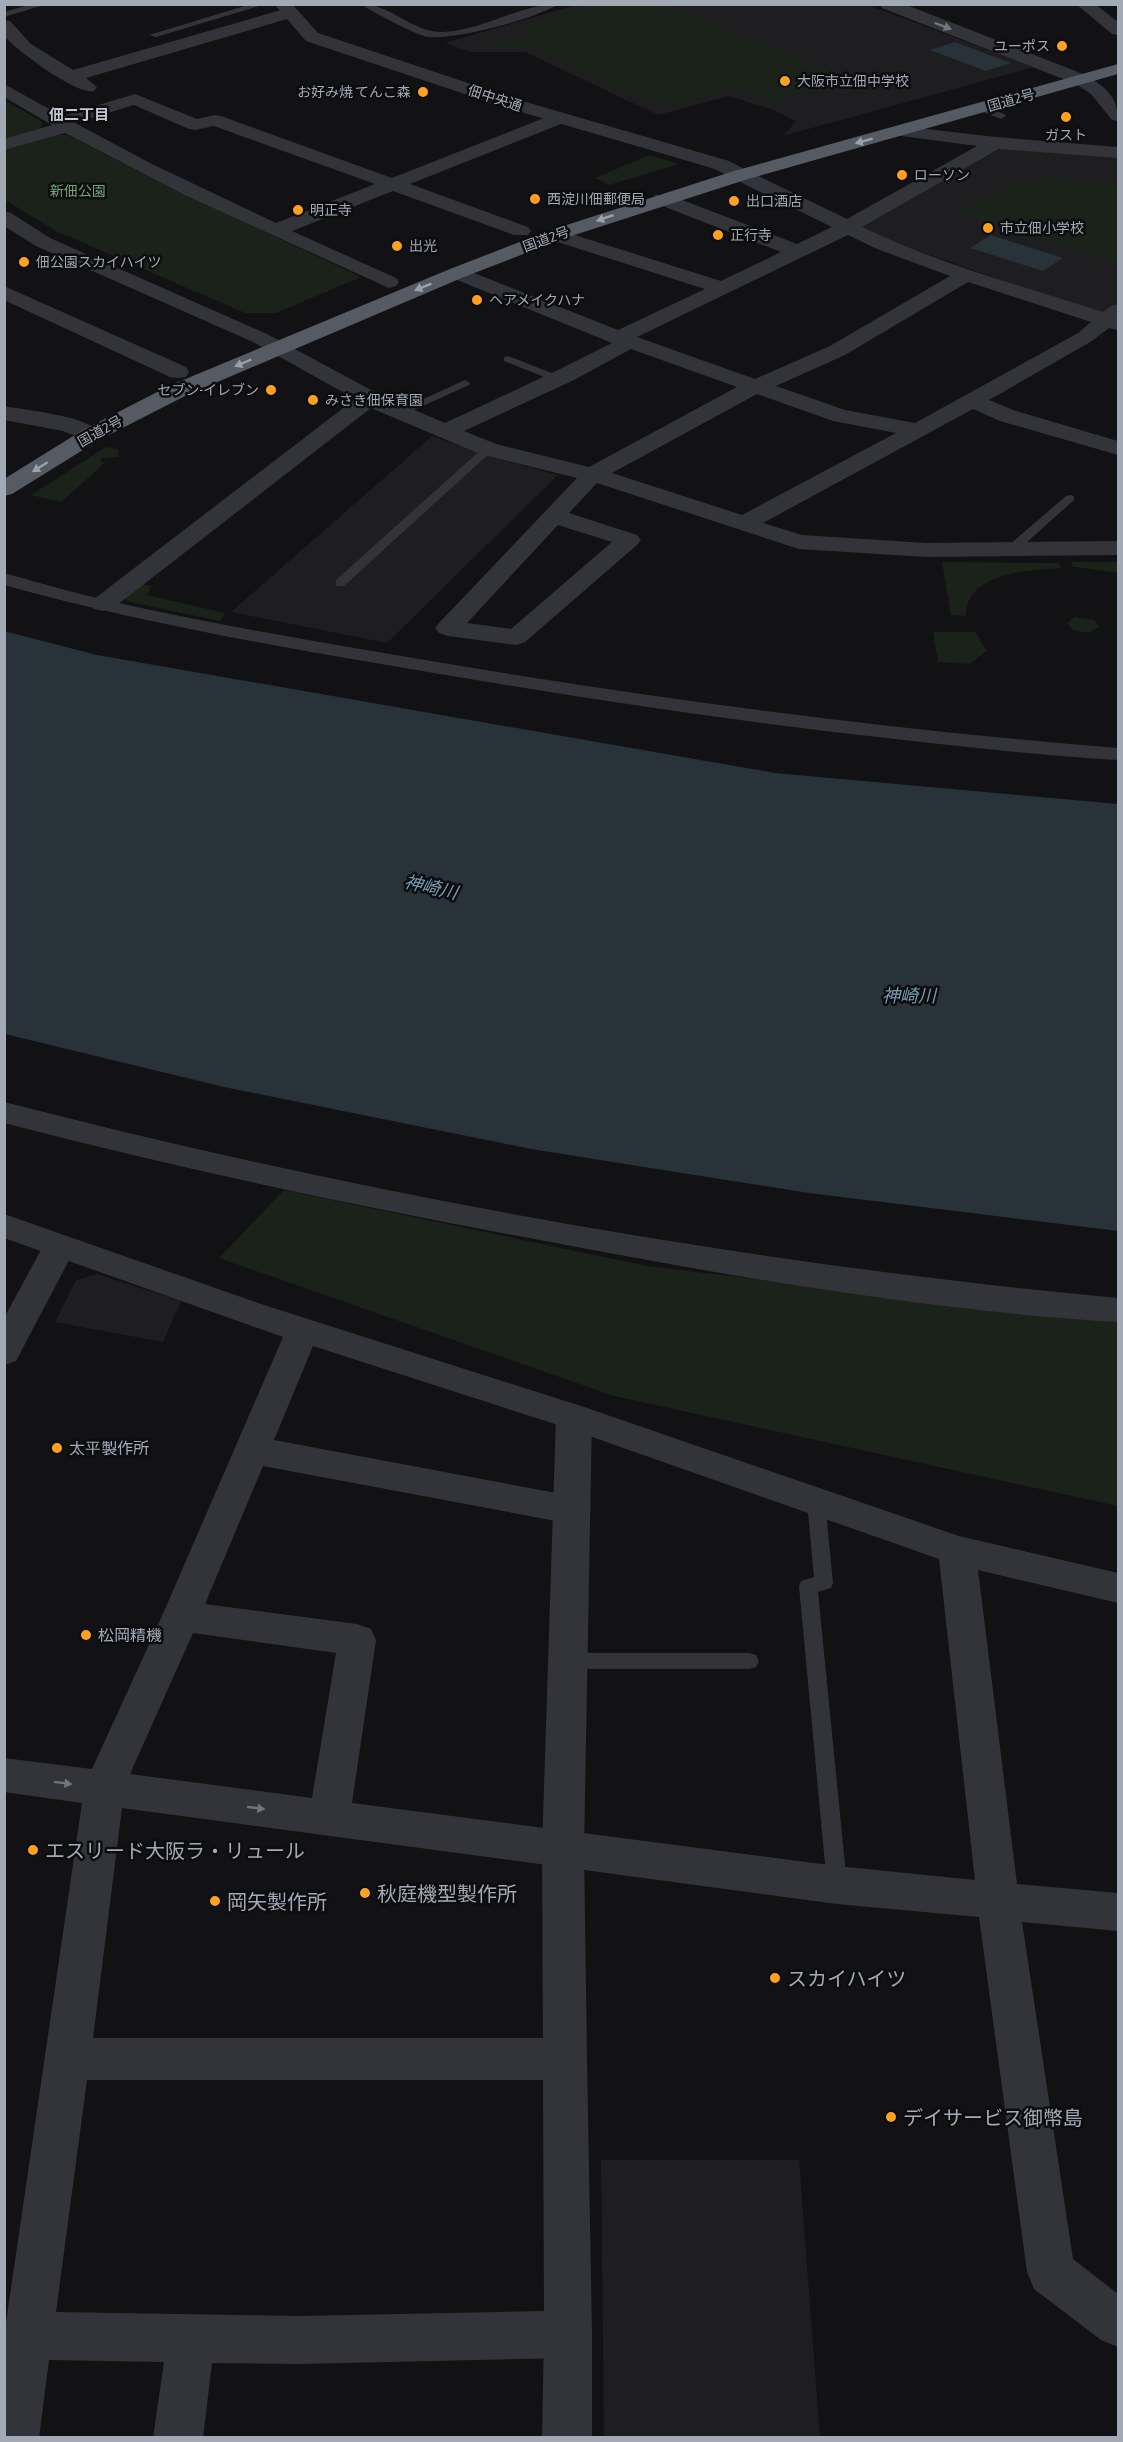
<svg xmlns="http://www.w3.org/2000/svg" width="1123" height="2442" font-family="'Asap Condensed','Noto Sans JP',sans-serif">
<style>
.built{fill:#1e1e21}
.green{fill:#1a221a}
.water{fill:#273239}
.lines{fill:none;stroke-linecap:round;stroke-linejoin:round}
.service{fill:#333439;fill-rule:evenodd}
.pedestrian{fill:#333439;fill-rule:evenodd}
.minor{fill:#333439;fill-rule:evenodd}
.tertiary{fill:#333439;fill-rule:evenodd}
.trunk{fill:#565a62;fill-rule:evenodd}
.oneway{fill:#70757e}
.oneway2{fill:#9aa2ae}
.poi-dot{fill:#ffa11f;stroke:#0d0d0f;stroke-width:2}
.labels{text-anchor:middle;dominant-baseline:central;stroke-width:5;stroke-linejoin:round;paint-order:stroke}
.far-poi-label{font-size:14px;fill:#a2aab6;stroke:#0d0d0f;text-anchor:start}
.far-street-label{font-size:14px;fill:#a2aab6;stroke:#0d0d0f}
.far-park-label{font-size:14px;fill:#78a377;stroke:#0d0d0f}
.far-neighbourhood-label{font-size:15px;font-weight:bold;fill:#c3c8d2;stroke:#0d0d0f}
.poi-label{font-size:16px;fill:#a2aab6;stroke:#0d0d0f;text-anchor:start}
.water-label{font-size:18px;font-style:italic;fill:#759db5;stroke:#0d0d0f}
.near-poi-label{font-size:20px;fill:#a2aab6;stroke:#0d0d0f;text-anchor:start}
</style>
<rect width="100%" height="100%" fill="#121214"/>
<!-- built -->
<path class="built" d="M865,4L1034,67L783,136L796,121L774,110L729,96L658,115L525,52H470L445,43L576,5Z
M1008,147L1118,155V306L1111,313H1096L859,230L858,226L1002,148Z
M432,436L495,458L558,475L387,643L231,612Z
M97,1274L181,1301L163,1342L55,1322L76,1280Z
M601,2160H799L820,2437H604Z"/>
<!-- green -->
<path class="green" d="M597,4L665,5L853,80L771,102L736,90L676,105L658,98L643,101L531,47L484,48L535,34L519,26Z
M4,100L43,122L40,129L5,140Z
M55,135H67L180,192L361,277L276,313H245L56,231L5,200L4,150Z
M649,155L679,164L609,185L595,178Z
M1044,177L1118,184V262L1116,264L959,212L1014,182L1023,183Z
M106,447L118,449L119,457L101,458V462H106L61,502L31,495Z
M942,562L1059,563L1061,568C1029,570 965,573 966,616L951,615Z
M1071,562H1118V573L1076,567L1072,566Z
M139,584L152,586L147,595L225,613L220,621L126,601V592Z
M1075,617L1094,620L1099,627L1089,633L1073,630L1067,623Z
M933,632H975L987,651L969,664L938,662Z
M284,1190L647,1266L1118,1322V1506L614,1396L219,1258Z"/>
<!-- water -->
<path class="water" d="M955,42L1011,63L986,71L930,50Z
M991,235L1063,258L1043,271L970,248Z
M4,631L97,655L775,773L1118,804V1231L809,1193L531,1149L224,1087L5,1034Z"/>
<g class="lines">
<!-- service -->
<path class="service" d="M32,4H47L4,17V12Z
M251,4H266L156,37L149,35Z
M361,4C391,4 413,33 443,32C483,30 521,4 559,4C534,19 457,40 428,37C416,35 372,12 361,4Z
M981,105L1004,114L1006,116L1001,119L978,110L976,108Z
M508,356L562,377L563,379L562,381H554L504,361V357Z
M465,380L470,383L469,385L405,414L401,415L395,412Z
M488,446L492,447V451L344,586H336V580L484,447Z
M1070,495L1074,496V500L1016,552H1008V546L1066,496Z
M816,1495L823,1497L825,1502L833,1583L831,1588L818,1592L847,1885L844,1892L837,1894L830,1892L827,1885L799,1586L801,1581L814,1577L807,1502L809,1497Z
M568,1653H749L756,1655L759,1661L756,1667L749,1669H568L561,1667L558,1661L561,1655Z"/>
<!-- pedestrian -->
<path class="pedestrian" d="M4,573C41,583 77,594 114,602C225,627 337,645 449,664C671,701 894,730 1118,748V760C1047,756 975,748 904,740C765,725 626,705 488,682C326,655 163,629 4,585Z"/>
<!-- minor -->
<path class="minor" d="M880,4H904L1088,76C1107,89 1118,97 1118,121L1112,120L1091,94L1076,84L882,8Z
M1076,4H1095L1118,22V35L1112,34Z
M288,8L296,13L294,17L86,78L97,87L94,91C76,95 18,51 4,36V20L10,21L31,44L73,70Z
M4,84L62,116L135,94L197,119L215,115L221,116L392,178L554,114H566L569,118L566,122L410,184L528,227L531,231L528,235H514L393,191L292,231L396,278L399,282L396,286L389,288L187,196L65,133L4,150V139L52,125L4,97ZM134,105L189,129L195,130L214,126L375,184L276,223L152,164L75,123Z
M900,126L996,137L1118,147V158L999,149L862,227C939,264 1022,286 1103,312L1111,306L1118,304V330L1109,328L1092,341L989,400L1016,411L1118,441V455L1000,421L973,409L763,523L802,535L926,543L1118,541V555L926,557L799,549L597,483L569,513L637,535L641,540L637,545L525,642L516,645L448,636L439,633L435,628L439,623L577,478L480,454L371,408L112,609L103,611L94,609L91,604L94,599L355,399L253,342L36,246L4,226V211L11,213L50,238L267,334L384,397L445,423L558,370L612,343L450,277L447,273L450,269H464L618,330L705,289L548,239L545,235L548,231H562L721,281L781,252L655,203L652,199L655,195H669L797,244L832,227L734,179L732,175L734,171H748L847,219L977,146L894,135L891,131L894,127ZM848,235L877,249L950,276L830,346L755,379L637,337ZM968,282L1091,322L1078,333L915,423L845,410L776,386L845,355ZM631,349L737,387L589,467L496,444L464,431L574,380ZM757,394L833,421L896,433L742,515L612,473ZM558,525L612,542L511,629L467,623Z
M4,286L186,367L189,372L186,377L178,378L170,377L4,300Z
M4,406C28,411 89,415 102,435L99,440L91,442L63,431L4,420Z
M4,1102C369,1196 743,1263 1118,1298V1322C935,1311 752,1280 572,1246C381,1211 192,1172 4,1123Z
M4,1214L261,1304L587,1408L959,1536L1118,1573V1603L978,1570L1017,1884L1118,1893V1931L1022,1922L1073,2259L1118,2294V2347L1101,2340L1034,2289L1027,2272L979,1917L837,1904L122,1808L93,2038H565L581,2044L587,2059L592,2334L585,2351L568,2358L300,2364L212,2363L203,2438H153L164,2362L49,2360L39,2438H4V2336L82,1803L4,1792V1758L92,1769L162,1616L283,1337L4,1238ZM313,1346L561,1426L939,1559L975,1880L837,1866L352,1803L376,1640L371,1629L357,1624L205,1604L263,1466L572,1524L585,1520L590,1510L585,1500L572,1496L274,1440ZM193,1633L336,1653L312,1798L130,1774ZM87,2080H543L544,2311L300,2316L56,2312Z"/>
<!-- tertiary -->
<path class="tertiary" d="M274,4H292L318,33L519,100L729,161L748,171L750,175L748,179H734L715,169L507,108L306,41Z
M59,1235L71,1239L76,1247L16,1361L4,1365V1318L47,1239Z
M574,1404L587,1408L592,1417L584,1849L587,2059L581,2074L565,2080L549,2074L543,2059L542,1849L556,1417L561,1408Z
M568,2310L585,2317L592,2334V2438H542L544,2334L551,2317Z"/>
<!-- trunk -->
<path class="trunk" d="M1118,64V74L748,179L562,239L464,277L187,395L99,440L12,494L4,496V479L83,430L171,385L450,269L548,231L734,171Z"/>
</g>
<!-- one-way arrows -->
<defs><path id="oneway-solid" d="M-6-.8H1V-3.2L6.5 0L1 3.2V.8H-6Z" transform="scale(1.5)"/></defs>
<g class="oneway">
<use href="#oneway-solid" transform="translate(943 26) rotate(21)"/>
<use href="#oneway-solid" transform="translate(63 1783) rotate(7)"/>
<use href="#oneway-solid" transform="translate(256 1808) rotate(7)"/>
</g>
<g class="oneway2">
<use href="#oneway-solid" transform="translate(864 141) rotate(165)"/>
<use href="#oneway-solid" transform="translate(605 218) rotate(161)"/>
<use href="#oneway-solid" transform="translate(423 287) rotate(158)"/>
<use href="#oneway-solid" transform="translate(243 363) rotate(157)"/>
<use href="#oneway-solid" transform="translate(40 467) rotate(148)"/>
</g>
<!-- markers -->
<g class="poi-dot">
<circle cx="1062" cy="46" r="6"/>
<circle cx="785" cy="81" r="6"/>
<circle cx="423" cy="92" r="6"/>
<circle cx="1066" cy="117" r="6"/>
<circle cx="902" cy="175" r="6"/>
<circle cx="535" cy="199" r="6"/>
<circle cx="734" cy="201" r="6"/>
<circle cx="298" cy="210" r="6"/>
<circle cx="988" cy="228" r="6"/>
<circle cx="718" cy="235" r="6"/>
<circle cx="397" cy="246" r="6"/>
<circle cx="24" cy="262" r="6"/>
<circle cx="477" cy="300" r="6"/>
<circle cx="271" cy="390" r="6"/>
<circle cx="313" cy="400" r="6"/>
<circle cx="57" cy="1448" r="6"/>
<circle cx="86" cy="1635" r="6"/>
<circle cx="33" cy="1850" r="6"/>
<circle cx="365" cy="1893" r="6"/>
<circle cx="215" cy="1901" r="6"/>
<circle cx="775" cy="1978" r="6"/>
<circle cx="891" cy="2117" r="6"/>
</g>
<g class="labels">
<!-- far-poi labels -->
<g class="far-poi-label">
<text x="1050" y="46" text-anchor="end">ユーポス</text>
<text x="797" y="81">大阪市立佃中学校</text>
<text x="411" y="92" text-anchor="end">お好み焼 てんこ森</text>
<text x="1066" y="135" text-anchor="middle">ガスト</text>
<text x="914" y="175">ローソン</text>
<text x="547" y="199">西淀川佃郵便局</text>
<text x="746" y="201">出口酒店</text>
<text x="310" y="210">明正寺</text>
<text x="1000" y="228">市立佃小学校</text>
<text x="730" y="235">正行寺</text>
<text x="409" y="246">出光</text>
<text x="36" y="262">佃公園スカイハイツ</text>
<text x="489" y="300">ヘアメイクハナ</text>
<text x="259" y="390" text-anchor="end">セブン-イレブン</text>
<text x="325" y="400">みさき佃保育園</text>
</g>
<!-- far-street labels -->
<g class="far-street-label">
<text transform="translate(495 98) rotate(18)">佃中央通</text>
<text transform="translate(1011 100) rotate(-16)">国道2号</text>
<text transform="translate(546 239) rotate(-20)">国道2号</text>
<text transform="translate(100 431) rotate(-29)">国道2号</text>
</g>
<!-- far-park labels -->
<g class="far-park-label">
<text x="78" y="191">新佃公園</text>
</g>
<!-- far-neighbourhood labels -->
<g class="far-neighbourhood-label">
<text x="79" y="114">佃二丁目</text>
</g>
<!-- poi labels -->
<g class="poi-label">
<text x="69" y="1448">太平製作所</text>
<text x="98" y="1635">松岡精機</text>
</g>
<!-- water labels -->
<g class="water-label">
<text transform="translate(431 887) rotate(13)">神崎川</text>
<text x="909" y="995">神崎川</text>
</g>
<!-- near-poi labels -->
<g class="near-poi-label">
<text x="45" y="1850">エスリード大阪ラ・リュール</text>
<text x="377" y="1893">秋庭機型製作所</text>
<text x="227" y="1901">岡矢製作所</text>
<text x="787" y="1978">スカイハイツ</text>
<text x="903" y="2117">デイサービス御幣島</text>
</g>
</g>
<!-- border -->
<rect width="1123" height="2442" fill="none" stroke="#a2aab6" stroke-width="12"/>
</svg>
